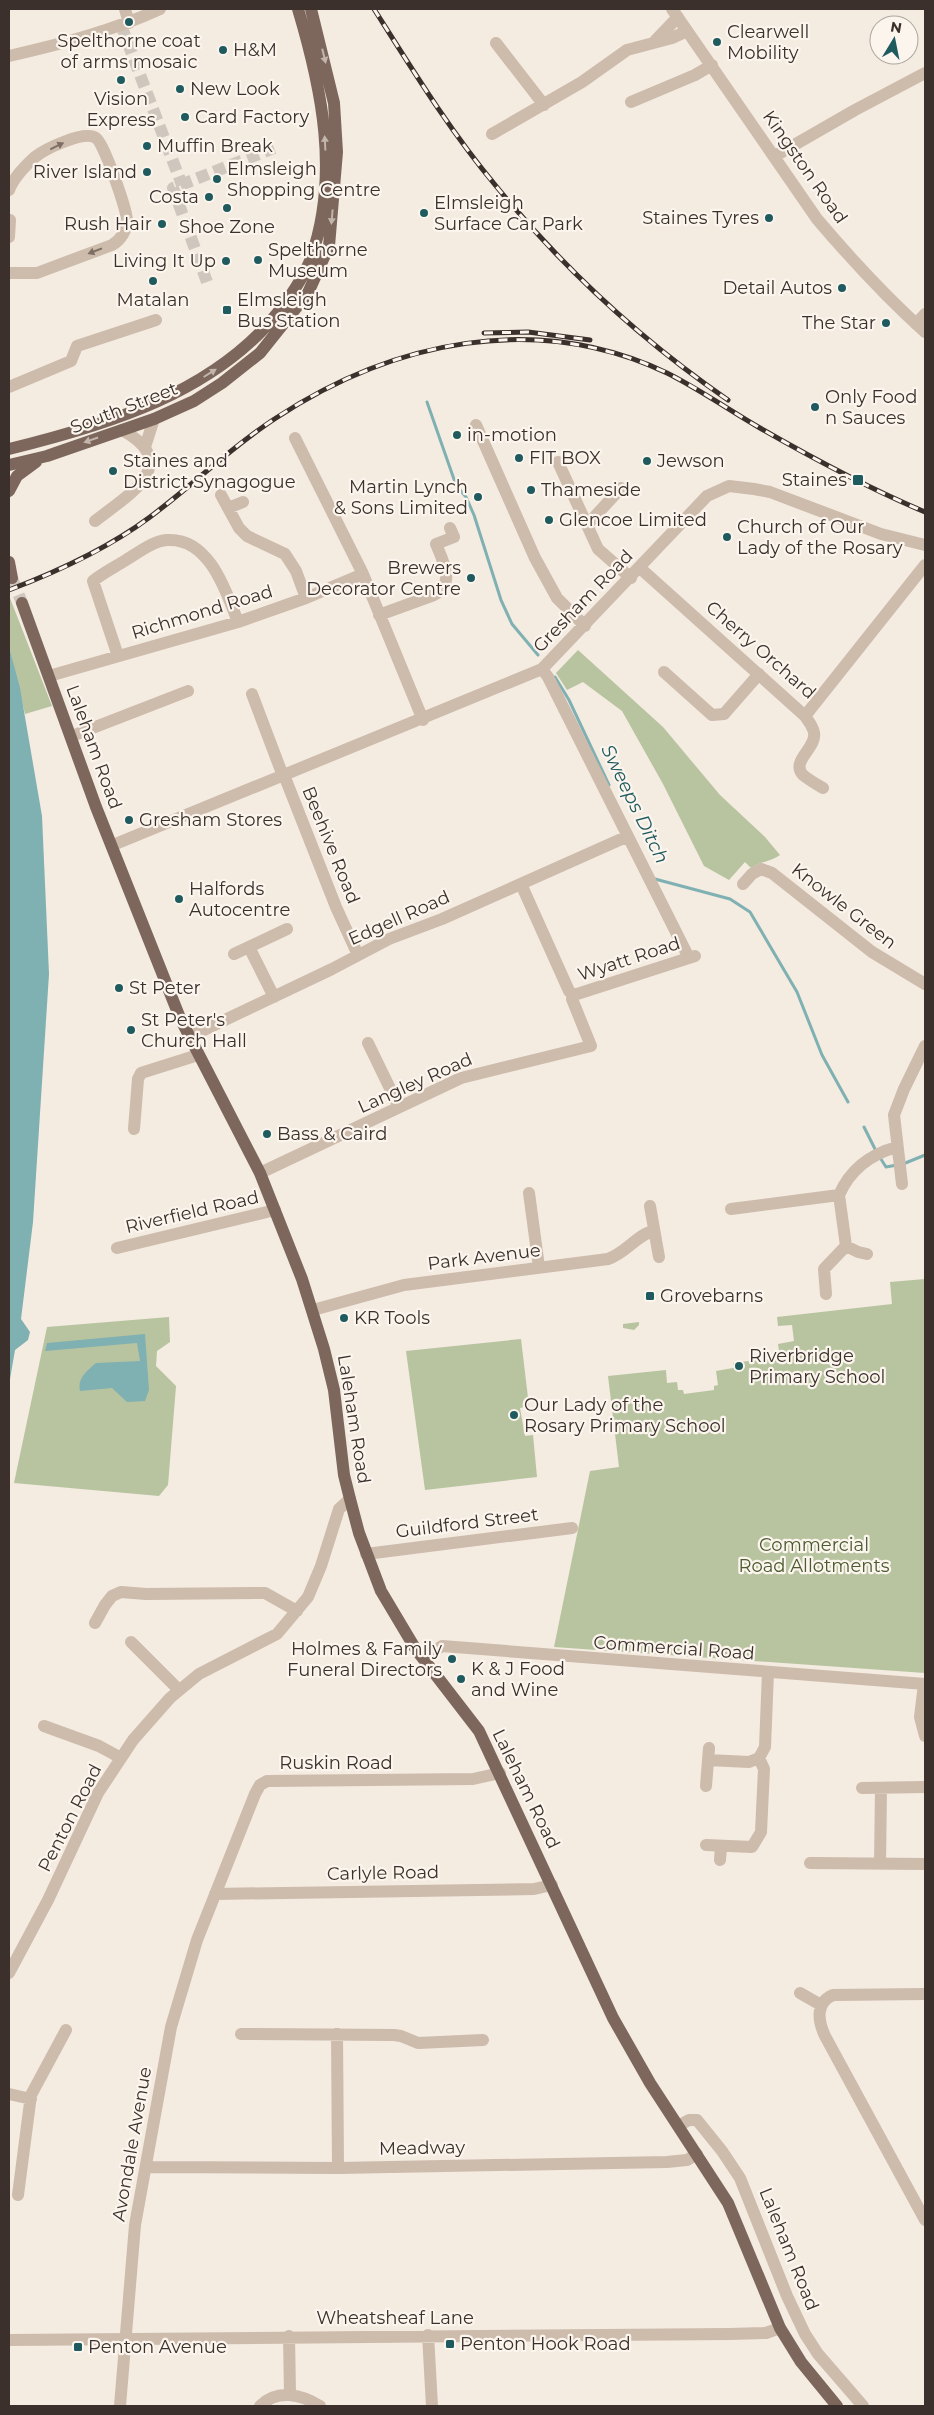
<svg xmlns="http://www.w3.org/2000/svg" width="934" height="2415" font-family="Montserrat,sans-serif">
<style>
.green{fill:#b8c4a0}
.water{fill:#7fb0b2}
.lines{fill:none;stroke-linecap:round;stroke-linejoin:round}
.stream{stroke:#7fb0b2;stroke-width:3}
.minor-tunnel{stroke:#cfc6bd;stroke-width:12;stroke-dasharray:12 6;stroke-linecap:butt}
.major-tunnel{stroke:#cfc6bd;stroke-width:12;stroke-dasharray:12 6;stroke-linecap:butt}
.minor{stroke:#cdbbac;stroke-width:12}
.major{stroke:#7d675c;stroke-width:12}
.rail-casing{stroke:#3b302b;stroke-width:5}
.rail{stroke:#fbf5ee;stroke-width:3;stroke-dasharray:9;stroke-linecap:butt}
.oneway{fill:#c2b5ac}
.oneway2{fill:#7d6f65}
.poi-dot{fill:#1f5a5e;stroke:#fbf5ee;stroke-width:2}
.labels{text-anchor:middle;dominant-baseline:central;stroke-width:4.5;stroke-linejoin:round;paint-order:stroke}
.poi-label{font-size:18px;fill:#3b302b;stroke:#fbf5ee;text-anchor:start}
.street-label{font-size:18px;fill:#3b302b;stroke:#fbf5ee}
.park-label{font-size:18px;fill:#4a5a2e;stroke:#fbf5ee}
.water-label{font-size:19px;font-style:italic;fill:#1f5a5e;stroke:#fbf5ee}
</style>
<rect width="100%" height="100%" fill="#f4ebe1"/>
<!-- green -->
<path class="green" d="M10,598L52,706L25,714L9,647Z
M578,650L663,727L720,795L765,837L780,855C770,862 761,861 751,868L745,862L729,880L704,866L663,784L622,711L583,682L567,690L556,673Z
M925,1279V1673L554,1647L590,1471L619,1467L608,1376L666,1370L667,1383L677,1382L678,1390H683L684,1394L714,1390V1386L718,1385L716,1371L733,1368V1363L780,1357L778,1344L794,1341L792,1325L778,1326L777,1317L892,1304L890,1282Z
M169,1317L170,1342L157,1351L156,1366L176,1386L168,1485L159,1496L14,1483L47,1327Z
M639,1322V1325L634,1330L623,1328V1324Z
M521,1339L529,1406L520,1408L525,1436L533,1435L537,1477L425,1490L406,1351Z"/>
<!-- water -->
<path class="water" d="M9,647L20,688L42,816L49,974L33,1222L21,1319L30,1332L28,1340L15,1350L9,1385Z
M145,1334L149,1390L145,1401L127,1402L112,1388L80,1391C77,1378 87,1371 96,1363L140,1361L137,1343L45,1351L47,1343Z"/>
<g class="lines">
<!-- stream -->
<path class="stream" d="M427,402L456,485L466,497L474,515L501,600L512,624L538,655
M555,677L569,700L609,785
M655,879L730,899L750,912L797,992L822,1055L848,1102
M864,1127L876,1151
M879,1156L886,1167L897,1165
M903,1164L925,1155"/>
<!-- minor-tunnel -->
<path class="minor-tunnel" d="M121,25L182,185
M207,282L173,188L274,148"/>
<!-- major-tunnel -->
<path class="major-tunnel" d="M12,578L22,603"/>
<!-- minor -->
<path class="minor" d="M125,9L129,23
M672,9L817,219C851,259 886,297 925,332
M655,41L678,17
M496,43L544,105
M9,56C61,44 112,31 160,9
M631,102L695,75L712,65
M492,134L582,82L627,50L672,38L687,31
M775,156L855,110L925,73
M9,190C14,177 25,166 35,157C45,149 84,130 96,138C104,143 126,208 127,220C127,230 121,240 112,245L37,273H9
M9,237L10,220
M916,324L925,314
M9,387L71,361L77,346L156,320
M476,425L535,558L557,598L585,626
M295,438L363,574L423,720
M145,447L154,419
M558,462L598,549L631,578
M221,495L239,528L247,536L285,554L296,571L306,598
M228,508L243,502
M95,521C128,495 184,464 122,430
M587,525L621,488
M640,568L805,716L925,565
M379,615L434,595C456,584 443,561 436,544L454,537L450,528
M118,656L93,581C103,573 115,567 126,560C138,553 152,541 167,540C209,537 226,591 238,622
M542,669L548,677L689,958
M664,672L712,715L724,714L759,674
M49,676L238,622L306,598L363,574
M252,694L283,776
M805,716C808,721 813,726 814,733C817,748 790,761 803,775C809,780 816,784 823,788
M72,736L188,691
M284,775L336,907L358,955
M113,845L542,669L707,496L729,486L754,489L770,492L881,534L925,545
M743,884L752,874L761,869L772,873L872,952L925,984
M249,947L274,997
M234,954L287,929
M574,995L695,956
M189,1037L332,969L389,939L442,919L626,837
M368,1043L399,1107
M134,1129L138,1079L141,1073L198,1055
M260,1173L461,1078L591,1046L572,999L574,995L569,991L521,884
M902,1184L894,1115L904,1089L925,1046
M529,1193L539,1267
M650,1206L659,1257
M731,1209L839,1195
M846,1246L839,1195C850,1170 871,1154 897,1147
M117,1248L275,1210
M826,1294L824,1269L846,1246L858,1252L867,1254
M313,1310L404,1285L608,1259C626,1253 639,1233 654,1231
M366,1554L572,1528
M95,1623L105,1605L112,1596L121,1592L146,1594L265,1593L297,1611
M131,1642L179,1690
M423,1658L442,1646L925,1684
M924,1684L920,1717L925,1736
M44,1726L99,1746L121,1758
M708,1760L749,1762L759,1758
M706,1786L709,1748
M862,1788L925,1787
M706,1845L752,1847L761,1832L764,1769L759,1758L765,1747L768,1672
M720,1860L721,1846
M810,1863L925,1864
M880,1864L881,1789
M215,1894L534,1889L552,1885
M9,1973L48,1900L98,1793L133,1740L170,1698L199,1674L277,1634L308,1597L321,1566L339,1509L350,1499
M800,1993L821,2005
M925,1994L833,1995C815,2003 818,2021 825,2036L925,2220
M241,2034L394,2035L401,2036L418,2043L483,2040
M337,2034L338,2168
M9,2094L31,2099
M678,2126L689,2120H697L722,2151L740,2178L787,2296L805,2334L818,2354L863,2406
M146,2167L338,2168L667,2162L687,2160L697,2154
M18,2195L31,2095L66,2030
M428,2335L432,2406
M289,2336L290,2394
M9,2340L730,2334L766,2333L780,2328
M120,2406L135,2225L171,2027L197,1940L255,1794L260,1785L267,1781L473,1779L500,1773
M260,2406C277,2389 301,2394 320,2406"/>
<!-- major -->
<path class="major" d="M9,449C107,425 215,393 280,310C292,294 304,277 311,258C340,176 322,89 298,9
M9,465L47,456L154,419L194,401L222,383L260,353L308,293L329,246L337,152L334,103L311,9
M9,491L17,476L36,462
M9,562L12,578
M22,603L96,807L180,1018L260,1173L302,1279L324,1349L334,1390L344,1475L350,1499L359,1533L381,1591L415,1648L479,1731L613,2018L650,2083L728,2203L780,2328L801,2362L837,2406"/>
<!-- rail casing -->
<g class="rail-casing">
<path id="rail" d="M374,9C412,69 450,131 496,186C563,268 641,340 728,400
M484,333L528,332L590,340
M9,590C59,571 107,549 150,517C193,485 231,447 276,418C393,341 536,311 667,373C699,389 729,410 760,428C814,459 868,488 925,512"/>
</g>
<!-- rail -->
<use href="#rail" class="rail"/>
</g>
<!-- one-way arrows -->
<defs><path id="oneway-solid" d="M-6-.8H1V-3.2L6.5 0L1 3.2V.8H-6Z" transform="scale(1.25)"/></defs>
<g class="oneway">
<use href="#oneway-solid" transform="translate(324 56) rotate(76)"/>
<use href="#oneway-solid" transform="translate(325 143) rotate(-93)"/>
<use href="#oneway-solid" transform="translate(332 217) rotate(95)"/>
<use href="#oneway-solid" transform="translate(210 373) rotate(-32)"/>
<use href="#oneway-solid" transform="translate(91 440) rotate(161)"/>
</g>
<g class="oneway2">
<use href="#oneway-solid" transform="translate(57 146) rotate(-26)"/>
<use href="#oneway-solid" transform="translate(95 251) rotate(159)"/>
</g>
<!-- markers -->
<g class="poi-dot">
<circle cx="129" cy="22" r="5"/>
<circle cx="717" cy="42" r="5"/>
<circle cx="223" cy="50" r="5"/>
<circle cx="121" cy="80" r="5"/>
<circle cx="180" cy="89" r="5"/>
<circle cx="185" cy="117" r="5"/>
<circle cx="147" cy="146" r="5"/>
<circle cx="147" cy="172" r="5"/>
<circle cx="217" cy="179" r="5"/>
<circle cx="209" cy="197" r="5"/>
<circle cx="227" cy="208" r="5"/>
<circle cx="424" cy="213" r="5"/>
<circle cx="769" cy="218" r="5"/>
<circle cx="162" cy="224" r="5"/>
<circle cx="258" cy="260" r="5"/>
<circle cx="226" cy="261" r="5"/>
<circle cx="153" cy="281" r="5"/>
<circle cx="842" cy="288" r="5"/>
<rect x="222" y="305" width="10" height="10" rx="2.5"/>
<circle cx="886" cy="323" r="5"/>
<circle cx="815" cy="407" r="5"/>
<circle cx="457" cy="435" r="5"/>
<circle cx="519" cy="458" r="5"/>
<circle cx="647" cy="461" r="5"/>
<circle cx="113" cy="471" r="5"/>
<rect x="852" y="474" width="12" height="12" rx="2.5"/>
<circle cx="531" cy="490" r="5"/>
<circle cx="478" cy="497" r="5"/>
<circle cx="549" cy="520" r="5"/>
<circle cx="727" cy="537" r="5"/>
<circle cx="471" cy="578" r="5"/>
<circle cx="129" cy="820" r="5"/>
<circle cx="179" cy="899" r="5"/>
<circle cx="119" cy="988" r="5"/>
<circle cx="131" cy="1030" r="5"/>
<circle cx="267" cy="1134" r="5"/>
<rect x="645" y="1291" width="10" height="10" rx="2.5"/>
<circle cx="344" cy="1318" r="5"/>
<circle cx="739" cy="1366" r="5"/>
<circle cx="514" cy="1415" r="5"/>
<circle cx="452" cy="1659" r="5"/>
<circle cx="461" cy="1679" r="5"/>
<rect x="445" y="2339" width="10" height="10" rx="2.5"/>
<rect x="73" y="2342" width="10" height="10" rx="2.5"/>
</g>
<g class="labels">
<!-- poi labels -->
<g class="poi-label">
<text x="727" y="32">Clearwell<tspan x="727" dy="21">Mobility</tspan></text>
<text x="129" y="41" text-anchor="middle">Spelthorne coat<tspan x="129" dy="21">of arms mosaic</tspan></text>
<text x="233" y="50">H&amp;M</text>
<text x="190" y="89">New Look</text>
<text x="121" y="99" text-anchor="middle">Vision<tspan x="121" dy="21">Express</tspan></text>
<text x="195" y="117">Card Factory</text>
<text x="157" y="146">Muffin Break</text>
<text x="227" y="169">Elmsleigh<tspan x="227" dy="21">Shopping Centre</tspan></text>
<text x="137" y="172" text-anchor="end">River Island</text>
<text x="199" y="197" text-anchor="end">Costa</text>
<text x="434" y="203">Elmsleigh<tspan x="434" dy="21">Surface Car Park</tspan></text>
<text x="759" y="218" text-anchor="end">Staines Tyres</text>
<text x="152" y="224" text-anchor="end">Rush Hair</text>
<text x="227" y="227" text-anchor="middle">Shoe Zone</text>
<text x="268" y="250">Spelthorne<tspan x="268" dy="21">Museum</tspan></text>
<text x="216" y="261" text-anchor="end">Living It Up</text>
<text x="832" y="288" text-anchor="end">Detail Autos</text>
<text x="153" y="300" text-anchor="middle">Matalan</text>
<text x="237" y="300">Elmsleigh<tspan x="237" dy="21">Bus Station</tspan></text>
<text x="876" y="323" text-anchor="end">The Star</text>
<text x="825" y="397">Only Food<tspan x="825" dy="21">n Sauces</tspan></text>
<text x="467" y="435">in-motion</text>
<text x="529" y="458">FIT BOX</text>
<text x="123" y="461">Staines and<tspan x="123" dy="21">District Synagogue</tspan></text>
<text x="657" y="461">Jewson</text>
<text x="847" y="480" text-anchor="end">Staines</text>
<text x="468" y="487" text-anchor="end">Martin Lynch<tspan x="468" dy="21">&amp; Sons Limited</tspan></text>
<text x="541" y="490">Thameside</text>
<text x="559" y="520">Glencoe Limited</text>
<text x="737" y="527">Church of Our<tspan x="737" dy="21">Lady of the Rosary</tspan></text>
<text x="461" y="568" text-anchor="end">Brewers<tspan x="461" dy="21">Decorator Centre</tspan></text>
<text x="139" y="820">Gresham Stores</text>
<text x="189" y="889">Halfords<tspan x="189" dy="21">Autocentre</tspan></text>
<text x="129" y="988">St Peter</text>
<text x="141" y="1020">St Peter's<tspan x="141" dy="21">Church Hall</tspan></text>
<text x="277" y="1134">Bass &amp; Caird</text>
<text x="660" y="1296">Grovebarns</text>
<text x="354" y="1318">KR Tools</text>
<text x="749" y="1356">Riverbridge<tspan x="749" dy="21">Primary School</tspan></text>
<text x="524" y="1405">Our Lady of the<tspan x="524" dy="21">Rosary Primary School</tspan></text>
<text x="442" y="1649" text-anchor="end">Holmes &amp; Family<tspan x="442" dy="21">Funeral Directors</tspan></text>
<text x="471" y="1669">K &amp; J Food<tspan x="471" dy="21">and Wine</tspan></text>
<text x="460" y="2344">Penton Hook Road</text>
<text x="88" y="2347">Penton Avenue</text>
</g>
<!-- street labels -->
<g class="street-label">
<text transform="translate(805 167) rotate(55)">Kingston Road</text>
<text transform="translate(124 408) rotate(-21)">South Street</text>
<text transform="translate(583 601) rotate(-46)">Gresham Road</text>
<text transform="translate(202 612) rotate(-17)">Richmond Road</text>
<text transform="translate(761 650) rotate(41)">Cherry Orchard</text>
<text transform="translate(94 747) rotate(70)">Laleham Road</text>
<text transform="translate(331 845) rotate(68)">Beehive Road</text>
<text transform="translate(844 906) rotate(38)">Knowle Green</text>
<text transform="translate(399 918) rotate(-24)">Edgell Road</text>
<text transform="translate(629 959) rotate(-18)">Wyatt Road</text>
<text transform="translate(415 1083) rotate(-24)">Langley Road</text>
<text transform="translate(192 1212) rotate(-13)">Riverfield Road</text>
<text transform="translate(484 1257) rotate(-7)">Park Avenue</text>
<text transform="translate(354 1419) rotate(81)">Laleham Road</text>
<text transform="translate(467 1523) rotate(-7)">Guildford Street</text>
<text transform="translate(674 1648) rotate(4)">Commercial Road</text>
<text x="336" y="1763">Ruskin Road</text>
<text transform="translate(526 1789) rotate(64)">Laleham Road</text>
<text transform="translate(70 1818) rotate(-63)">Penton Road</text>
<text transform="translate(383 1873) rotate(-1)">Carlyle Road</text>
<text transform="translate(132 2144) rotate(-80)">Avondale Avenue</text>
<text transform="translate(422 2148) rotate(-1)">Meadway</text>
<text transform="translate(789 2249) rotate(68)">Laleham Road</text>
<text x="395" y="2318">Wheatsheaf Lane</text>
</g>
<!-- park labels -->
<g class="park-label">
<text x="814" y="1545">Commercial<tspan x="814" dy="21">Road Allotments</tspan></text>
</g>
<!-- water labels -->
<g class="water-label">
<text transform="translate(635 804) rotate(64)">Sweeps Ditch</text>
</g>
</g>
<!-- border -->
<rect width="934" height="2415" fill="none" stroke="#3b302b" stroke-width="20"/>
<!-- north arrow -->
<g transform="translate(894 40) rotate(10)"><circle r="24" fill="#fbf5ee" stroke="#aea6a0"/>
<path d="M0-4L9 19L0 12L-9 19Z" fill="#1f5a5e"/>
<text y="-8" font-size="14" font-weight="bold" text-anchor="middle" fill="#3b302b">N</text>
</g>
</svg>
